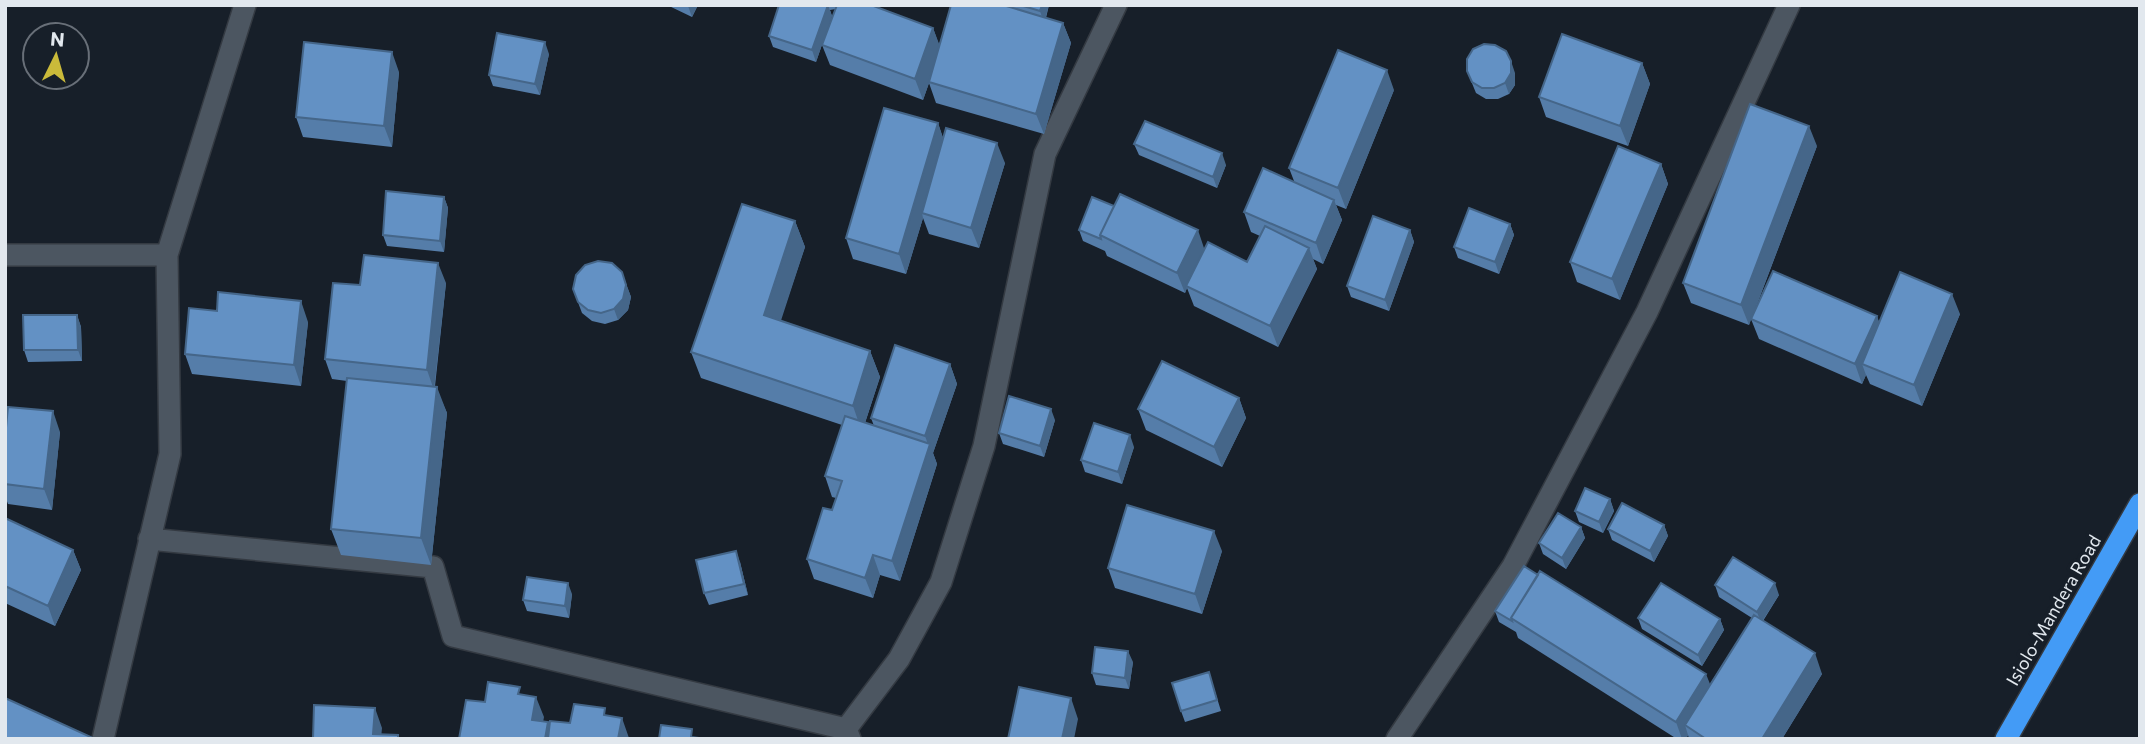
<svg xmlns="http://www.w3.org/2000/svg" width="2145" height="744" font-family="Commissioner,sans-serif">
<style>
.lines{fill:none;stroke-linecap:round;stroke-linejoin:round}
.minor-casing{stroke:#343a42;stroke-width:24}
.highway-casing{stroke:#343a42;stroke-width:24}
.minor{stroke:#4c5661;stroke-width:21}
.highway{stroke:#439bf6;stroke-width:21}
.wall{fill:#557da9}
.shaded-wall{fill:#456689}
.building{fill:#6391c4;stroke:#456689;stroke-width:2}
.labels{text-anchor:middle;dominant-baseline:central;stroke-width:7;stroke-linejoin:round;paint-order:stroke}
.street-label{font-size:18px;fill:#e2e8ee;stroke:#171f29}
</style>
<rect width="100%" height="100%" fill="#171f29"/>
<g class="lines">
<!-- minor casing -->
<g class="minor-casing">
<path id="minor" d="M5,255H167
M149,539L433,567L453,636L846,729
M103,739L170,454L167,255L245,5
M850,739L846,729L899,659L941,582L984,446L1045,154L1116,5
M1397,739L1513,566L1647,312L1789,5"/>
</g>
<!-- highway casing -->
<g class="highway-casing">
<path id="highway" d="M2006,739L2140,504"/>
</g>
<!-- minor -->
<use href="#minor" class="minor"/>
<!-- highway -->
<use href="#highway" class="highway"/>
</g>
<!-- wall -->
<path class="wall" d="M667,5H698L692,17Z
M779,5H871L933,28L939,45L951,5H1049L1046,18L1063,23L1071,43L1044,134L936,103L929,83L923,100L830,65L822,45L836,9L830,10L832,16L816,62L773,47L769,36Z
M549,54L540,95L493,86L489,75Z
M1642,63L1650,84L1628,146L1546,117L1539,97Z
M1467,71L1515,73V85L1509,94L1498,99H1486L1476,93Z
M399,72L392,147L303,137L296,117Z
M1394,90L1346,209L1336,205L1342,220L1323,264L1313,259L1317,269L1278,347L1194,306L1187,288L1185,293L1107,256L1105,251L1083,241L1079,230L1204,249L1247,262L1260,236L1251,232L1244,212L1294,181L1289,168Z
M938,123L943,138L1005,163L979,248L929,234L923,218L906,274L853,259L846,238Z
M1134,144L1226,165L1217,188L1139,155Z
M1817,146L1753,315L1877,316L1879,323L1960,314L1922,406L1870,384L1866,375L1862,384L1759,339L1751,319L1749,325L1691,303L1683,283Z
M1661,164L1668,184L1620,300L1577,282L1570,262Z
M444,197L448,208L444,252L387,246L383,235Z
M795,221L805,247L780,321L870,351L880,377L865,423L874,426L871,418L950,364L957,384L933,453L937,464L900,581L880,575L873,598L814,579L807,559L832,510L836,498L832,497L825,476L842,425L701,378L691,352Z
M1510,224L1514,235L1499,274L1458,258L1454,247Z
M1410,230L1414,242L1389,311L1351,297L1347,286Z
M446,283L435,386L447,413L431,565L341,555L331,529L347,381L332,379L325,359L360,285Z
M626,284L631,297L628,310L618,320L605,324L592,321L582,313L573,289Z
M77,315L81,327L82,361L28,362L24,350Z
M308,322L301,386L192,374L185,354Z
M1239,398L1246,418L1222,467L1146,430L1138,409Z
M1055,420L1044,457L1003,444L999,433Z
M60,432L52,510L8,504L5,496V438Z
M1134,447L1122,484L1085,472L1081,460Z
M1610,499L1614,511L1603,533L1579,522L1575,511Z
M5,518L73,550L81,570L55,626L5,603Z
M1664,525L1668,536L1654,562L1612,540L1608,529Z
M1581,527L1585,538L1566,569L1543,554L1539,543Z
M1222,551L1202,614L1115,588L1108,568Z
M740,562L748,595L709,605L704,593Z
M1715,585L1779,595L1763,621L1822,674L1782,739H1689L1688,735L1686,739H1677L1518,638L1516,632L1499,622L1495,611L1710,684L1752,618L1719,597Z
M572,594L569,618L527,611L523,600Z
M1638,618L1720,619L1724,630L1702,666L1642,629Z
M1133,662L1129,689L1096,685L1092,673Z
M1209,672L1221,711L1185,722L1181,711Z"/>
<!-- shaded-wall -->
<path class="shaded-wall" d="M689,5H698L692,17L688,6Z
M828,5L832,16L816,62L812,50Z
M1042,5H1049L1044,23L1040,11Z
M1063,23L1071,43L1044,134L1036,114Z
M933,28L941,49L923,100L915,79Z
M545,42L549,54L540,95L535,84Z
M392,52L399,72L392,147L384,126Z
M1511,61L1515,73V85L1509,94L1505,83Z
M1642,63L1650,84L1628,146L1620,126Z
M1387,70L1394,90L1346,209L1338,188Z
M938,123L945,144L922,213L923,218L906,274L899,254Z
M1809,126L1817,146L1749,325L1741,305Z
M997,143L1005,163L979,248L971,228Z
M1222,153L1226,165L1217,188L1213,177Z
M1661,164L1668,184L1620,300L1612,279Z
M444,197L448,208L444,252L440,241Z
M1334,200L1342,220L1323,264L1316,243Z
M795,221L805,247L774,342L764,315Z
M1510,224L1514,235L1499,274L1495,262Z
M1198,230L1205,251L1186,286L1187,288L1185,293L1177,273Z
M1410,230L1414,242L1389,311L1385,300Z
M1309,248L1317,269L1278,347L1270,326Z
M438,263L446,283L434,390L427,370Z
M622,272L631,297L628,310L618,320L614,309Z
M1952,294L1960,314L1922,406L1914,385Z
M301,301L308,322L301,386L294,365Z
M77,315L81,327L82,361L78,350Z
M1877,316L1884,336L1862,364L1866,375L1862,384L1855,364Z
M870,351L880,377L862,432L853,406Z
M950,364L957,384L933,453L937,464L900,581L892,561L929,447L925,436Z
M437,387L447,413L431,565L421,538Z
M1239,398L1246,418L1222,467L1214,447Z
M1051,409L1055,420L1044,457L1040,446Z
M53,411L60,432L52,510L44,489Z
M1130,435L1134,447L1122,484L1118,472Z
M1610,499L1614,511L1603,533L1599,522Z
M1664,525L1668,536L1654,562L1650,551Z
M1581,527L1585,538L1566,569L1562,558Z
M1214,531L1222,551L1202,614L1195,594Z
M73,550L81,570L55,626L48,606Z
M736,551L740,562L748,595L744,584Z
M873,555L880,575L873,598L865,578Z
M568,583L572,594L569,618L565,606Z
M1775,583L1779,595L1761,623L1757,612Z
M1720,619L1724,630L1702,666L1698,655Z
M1128,651L1133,662L1129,689L1125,678Z
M1815,653L1822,674L1782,739H1762Z
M1706,674L1714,694L1685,725L1688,735L1686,739H1682L1676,722Z
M536,697L544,717L540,739L532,720Z
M1071,698L1078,719L1074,739H1062Z
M375,708L382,728L381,739L373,734Z
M622,718L629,738V739H618Z
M548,722L554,739H545Z"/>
<!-- building -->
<path class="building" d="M779,5H828L812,50L769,36Z
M837,5H871L933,28L915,79L822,45Z
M951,5H1003L1063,23L1036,114L929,82Z
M1020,5H1042L1040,11Z
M497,33L545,42L535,84L489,75Z
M1562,34L1642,63L1620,126L1539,97Z
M304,42L392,52L384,126L296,117Z
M1484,44L1495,45L1506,51L1511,61V73L1505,83L1494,88H1482L1472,82L1467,71V59L1473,49Z
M1338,50L1387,70L1338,188L1289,168Z
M1750,104L1809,126L1741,305L1683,283Z
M884,108L938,123L899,254L846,238Z
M1145,121L1222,153L1213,177L1134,144Z
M946,128L997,143L971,228L922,213Z
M1618,146L1661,164L1612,279L1570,262Z
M1263,168L1334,200L1316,243L1244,212Z
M386,191L444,197L440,241L383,235Z
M1120,194L1198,230L1177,273L1100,235Z
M1092,197L1114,206L1100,235L1101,239L1079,230Z
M742,204L795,221L764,315L870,351L853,406L691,352Z
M1469,208L1510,224L1495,262L1454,247Z
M1373,216L1410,230L1385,300L1347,286Z
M1265,226L1309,248L1270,326L1186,286L1208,242L1247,262Z
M364,255L438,263L427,370L325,359L333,283L360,285Z
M598,261L612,263L622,272L626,285L623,299L614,309L601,313L588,310L578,302L573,289L576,275L585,265Z
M1773,271L1877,316L1855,364L1751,319Z
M1900,272L1952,294L1914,385L1862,364Z
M218,292L301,301L294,365L185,354L189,308L217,311Z
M23,315H77L78,350H24Z
M895,345L950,364L925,436L871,418Z
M1162,361L1239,398L1214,447L1138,409Z
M347,378L437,387L421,538L331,529Z
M1009,396L1051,409L1040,446L999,433Z
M8,407L53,411L44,489L5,484V438Z
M845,416L930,444L892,561L873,555L865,578L807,559L823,508L832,510L842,481L825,476Z
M1094,423L1130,435L1118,472L1081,460Z
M1585,488L1610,499L1599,522L1575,511Z
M1622,503L1664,525L1650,551L1608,529Z
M1127,505L1214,531L1195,594L1108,568Z
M1558,513L1581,527L1562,558L1539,543Z
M5,518L73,550L48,606L5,586Z
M736,551L744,584L704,593L696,560Z
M1733,557L1775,583L1757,612L1715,585Z
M1524,566L1538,575L1511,618L1512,621L1495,611Z
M1540,571L1706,674L1676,722L1511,618Z
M527,577L568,583L565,606L523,600Z
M1661,583L1720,619L1698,655L1638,618Z
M1754,615L1815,653L1762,739H1706L1685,725Z
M1095,647L1128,651L1125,678L1092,673Z
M1209,672L1217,700L1181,711L1172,683Z
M488,682L520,687L518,694L536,697L532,720L548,722L545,739H459L466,700L485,702Z
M1019,687L1071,698L1062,739H1008Z
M5,698L93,738L92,739H5Z
M574,704L605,708L604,715L622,718L618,739H548L550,721L570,723Z
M314,705L375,708L373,734L398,735V739H313Z
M661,725L692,729L691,737L707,739H659Z"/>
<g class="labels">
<!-- street labels -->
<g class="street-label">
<text transform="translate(2053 610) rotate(-60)">Isiolo-Mandera Road</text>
</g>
</g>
<!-- border -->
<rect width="2145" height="744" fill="none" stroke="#e2e8ee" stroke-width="14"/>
<!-- north arrow -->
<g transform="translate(56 56) rotate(5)"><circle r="33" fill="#171f29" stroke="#686f78" stroke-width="2"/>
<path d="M0-5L12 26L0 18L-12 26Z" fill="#caba3a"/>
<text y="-10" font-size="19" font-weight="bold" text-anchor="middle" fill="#e2e8ee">N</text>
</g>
</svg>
